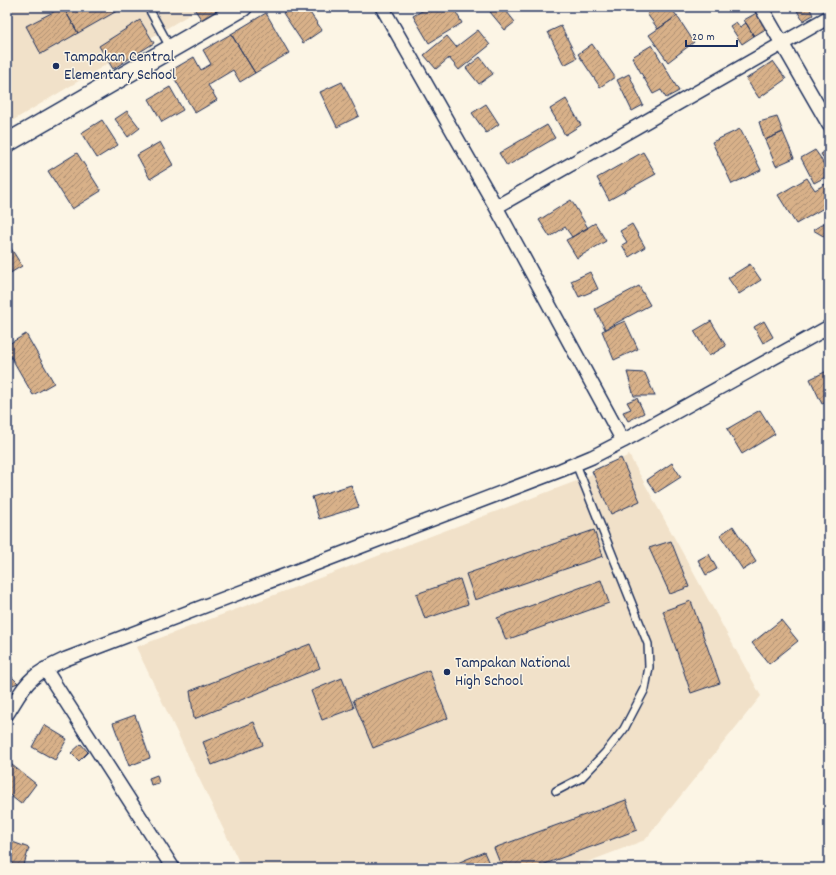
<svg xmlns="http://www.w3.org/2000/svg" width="836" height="875" font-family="Dekko,sans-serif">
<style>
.built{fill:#f1e1c9}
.building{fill:url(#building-hatch);stroke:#1b2f5e}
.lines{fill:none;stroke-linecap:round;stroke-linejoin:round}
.service-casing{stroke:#1b2f5e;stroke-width:10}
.minor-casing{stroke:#1b2f5e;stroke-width:16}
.secondary-casing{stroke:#1b2f5e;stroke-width:21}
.service{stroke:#fcf5e5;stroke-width:7}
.minor{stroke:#fcf5e5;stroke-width:13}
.secondary{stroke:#fcf5e5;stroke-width:18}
.poi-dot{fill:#1b2f5e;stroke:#fcf5e5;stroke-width:1.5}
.labels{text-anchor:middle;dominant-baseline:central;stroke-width:3;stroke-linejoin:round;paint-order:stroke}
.poi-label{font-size:16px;fill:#1b2f5e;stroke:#fcf5e5;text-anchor:start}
</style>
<defs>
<pattern id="building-hatch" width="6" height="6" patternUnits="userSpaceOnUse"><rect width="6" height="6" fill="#d8b189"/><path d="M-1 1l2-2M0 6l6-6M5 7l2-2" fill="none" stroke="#ae9073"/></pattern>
</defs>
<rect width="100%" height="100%" fill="#fcf5e5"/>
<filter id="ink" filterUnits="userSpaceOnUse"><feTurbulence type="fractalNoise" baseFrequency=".025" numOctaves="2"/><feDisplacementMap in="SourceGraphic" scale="8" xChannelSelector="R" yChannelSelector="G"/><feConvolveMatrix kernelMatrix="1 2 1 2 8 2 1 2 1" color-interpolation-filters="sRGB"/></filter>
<g filter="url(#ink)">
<!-- built -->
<path class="built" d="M7,7H202L7,124Z
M629,455L761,696L645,840L572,868H242L136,647L582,479Z"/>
<!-- building -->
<path class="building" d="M63,7L78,33L41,54L26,26Z
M63,7H124L78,33Z
M193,7H226L203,22Z
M292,7H306L322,30L303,43L283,13Z
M429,7H453L462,23L429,43L413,16Z
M496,7H503L515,22L505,30L490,12Z
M656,7H670L677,16L658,29L647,14Z
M795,7H809L813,15L803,21Z
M760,11L769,27L754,36L744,20Z
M266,13L289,53L255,73L231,34Z
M677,16L694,42L668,62L649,35Z
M140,20L154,43L113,69L99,46Z
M736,22L740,27L746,23L754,36L742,44L730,26Z
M561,26L577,58L564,65L548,32Z
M478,30L490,45L459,70L449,58L436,69L424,55L447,36L456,47Z
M231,34L255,73L240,82L233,70L208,85L217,100L195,113L170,71L194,57L201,70L211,64L203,50Z
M592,44L615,77L600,87L578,54Z
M652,45L679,91L666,98L661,90L653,94L632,57Z
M480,57L493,74L479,84L466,68Z
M773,61L786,79L759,98L746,79Z
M629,74L643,105L632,111L617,80Z
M342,82L359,116L337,127L320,92Z
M170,87L183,110L162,122L149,99Z
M566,99L581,125L565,135L550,109Z
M486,104L499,124L486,133L472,113Z
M127,111L140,128L128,137L115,119Z
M777,117L783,132L765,140L759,122Z
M102,120L118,145L97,158L81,133Z
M547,125L555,138L507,166L499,153Z
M740,129L761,170L732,184L712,142Z
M783,132L794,158L776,166L765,140Z
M160,142L173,165L150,179L137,155Z
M829,149V167L821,154Z
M815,150L820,157L829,175L814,183L801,158Z
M643,152L656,174L609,200L597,178Z
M77,153L101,191L72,209L48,171Z
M807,178L815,190L827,183L829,186V205L796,224L778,195Z
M571,200L588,228L572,237L565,227L550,237L539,220Z
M829,220V250L828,251L825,237L813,230Z
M595,223L606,241L577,258L566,240L572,237Z
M632,224L645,247L629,257L622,245L627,242L620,231Z
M7,242L22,266L7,275Z
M750,264L761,280L739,294L728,278Z
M590,272L598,289L579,297L571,281Z
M639,286L650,305L605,329L595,309Z
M625,321L638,349L614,360L602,331Z
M711,321L726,346L709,356L694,331Z
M764,321L773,337L763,343L754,327Z
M26,334L54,383L33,395L7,350V345Z
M827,371L829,375V401L822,404L810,379Z
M627,372L645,373L655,396H634Z
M637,398L644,413L628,421L623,412L631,409L627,402Z
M760,410L775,434L742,454L727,429Z
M621,458L640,501L611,514L592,471Z
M672,463L681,477L656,493L647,480Z
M351,485L359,507L319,519L312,497Z
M733,526L756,562L743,570L720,535Z
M594,530L603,556L475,600L466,574Z
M671,541L689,587L670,594L649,548Z
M709,554L717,569L706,575L698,560Z
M460,579L468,604L425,619L416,594Z
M601,580L609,603L506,640L497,618Z
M691,601L720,683L691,693L663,611Z
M781,620L798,641L769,664L752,643Z
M310,644L320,668L194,719L190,691Z
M429,670L448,718L373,748L353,700Z
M7,672L18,683L7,687Z
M342,678L354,708L322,720L311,691Z
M135,715L150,758L129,766L113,723Z
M254,722L263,745L212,765L203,742Z
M44,725L67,739L55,760L32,747Z
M81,744L88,752L79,761L71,753Z
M7,761L36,784L21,804L7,793Z
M157,775L159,783L151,785L149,778Z
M626,800L637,830L534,868H502L494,848Z
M7,840L29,848L23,868H7Z
M484,852L491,868H445Z"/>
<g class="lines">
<!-- service casing -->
<g class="service-casing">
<path id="service" d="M148,7L171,49
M556,791L581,778L605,753L624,729L645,689L649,667L648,644L576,464"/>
</g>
<!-- minor casing -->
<g class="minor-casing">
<path id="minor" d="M382,7L496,207L623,441L829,327
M761,7L829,125
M496,207L829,17
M45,669L173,868
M7,714C15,702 22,687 33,678C43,669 55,664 66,659L561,470L592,457L623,441"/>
</g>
<!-- secondary casing -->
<g class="secondary-casing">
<path id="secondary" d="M7,143L243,7"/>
</g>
<!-- service -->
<use href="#service" class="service"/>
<!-- minor -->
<use href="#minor" class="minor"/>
<!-- secondary -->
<use href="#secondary" class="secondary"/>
</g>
</g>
<!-- markers -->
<g class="poi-dot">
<circle cx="56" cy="66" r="4"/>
<circle cx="447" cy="672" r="4"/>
</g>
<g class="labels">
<!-- poi labels -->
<g class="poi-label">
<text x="64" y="57">Tampakan Central<tspan x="64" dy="18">Elementary School</tspan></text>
<text x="455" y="663">Tampakan National<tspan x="455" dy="18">High School</tspan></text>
</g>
</g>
<!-- margin -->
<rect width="836" height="875" fill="none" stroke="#fcf5e5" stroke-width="24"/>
<rect x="12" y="12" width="812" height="851" fill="none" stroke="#1b2f5e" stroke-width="1.5" filter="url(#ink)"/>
<!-- scale -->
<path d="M686 40v6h51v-6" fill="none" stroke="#1b2f5e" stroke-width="2"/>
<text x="692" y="40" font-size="12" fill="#1b2f5e" stroke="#fcf5e5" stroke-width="3" paint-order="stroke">20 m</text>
</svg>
